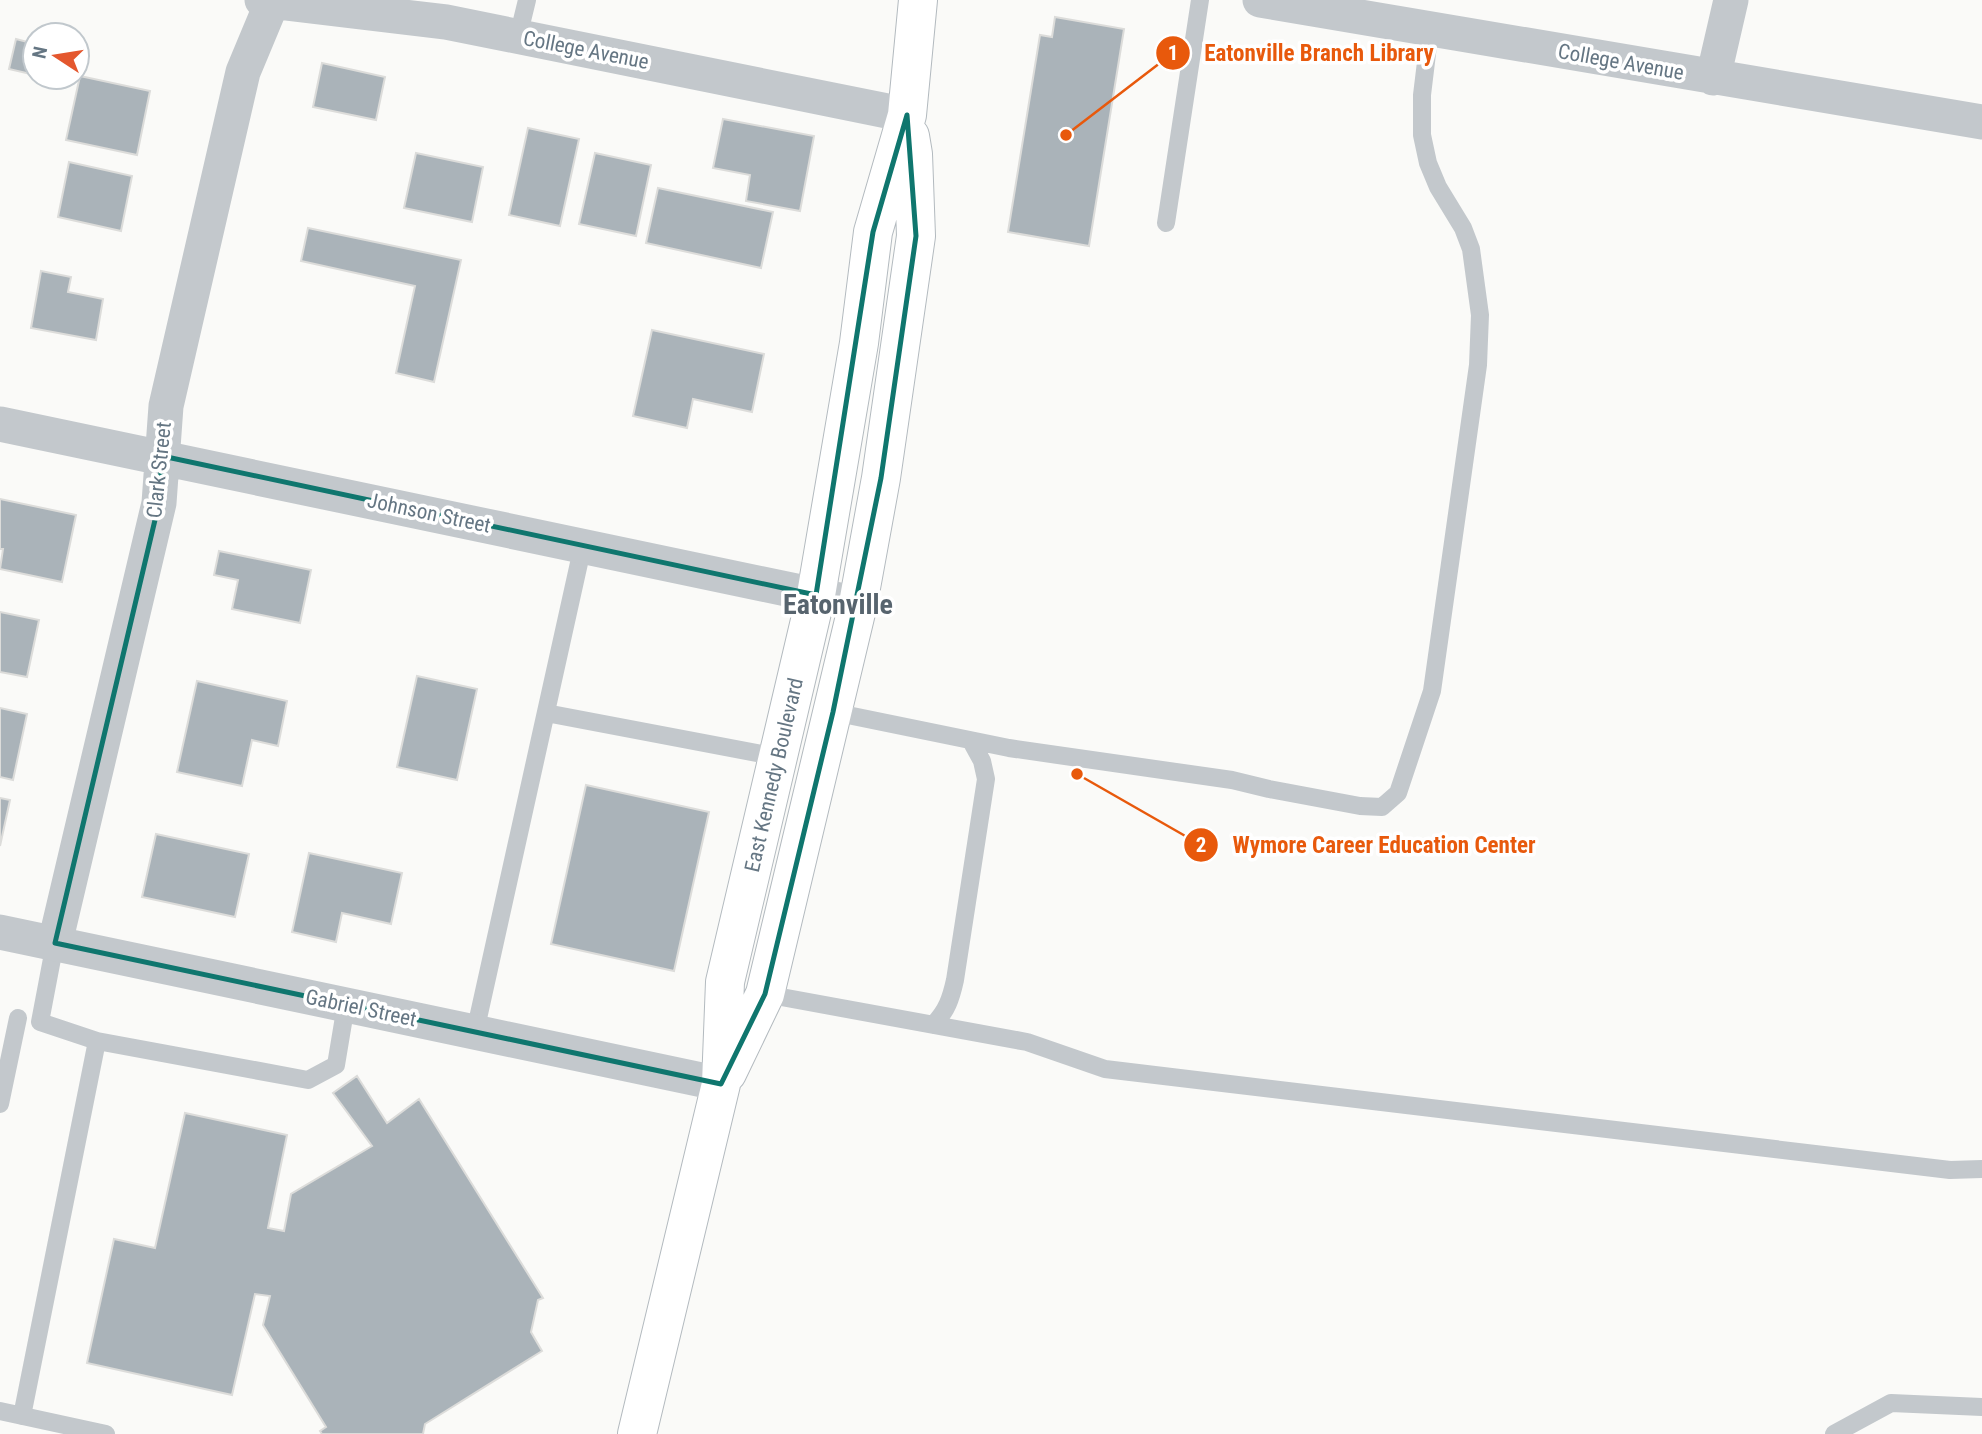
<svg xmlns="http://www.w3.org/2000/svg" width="1982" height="1434" font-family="'Roboto Condensed',sans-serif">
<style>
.building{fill:#aab3b9;stroke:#dcdcda;stroke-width:2}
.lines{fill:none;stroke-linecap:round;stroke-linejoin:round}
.secondary-casing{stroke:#b3babf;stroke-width:40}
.lane{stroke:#c3c8cc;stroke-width:18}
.street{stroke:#c3c8cc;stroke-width:35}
.secondary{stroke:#fff;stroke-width:38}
.marked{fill:none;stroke:#0f766e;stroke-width:5;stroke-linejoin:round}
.labels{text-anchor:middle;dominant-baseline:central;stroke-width:7;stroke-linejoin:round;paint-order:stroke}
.street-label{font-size:21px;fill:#657683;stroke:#fff}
.district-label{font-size:28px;font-weight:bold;fill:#57646e;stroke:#fff}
.leader{fill:none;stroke:#e8590c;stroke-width:2.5}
.callout-dot{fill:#e8590c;stroke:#fff;stroke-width:2.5}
.mark-label{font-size:21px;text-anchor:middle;font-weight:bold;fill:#fff}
.callout-label{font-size:23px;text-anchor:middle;font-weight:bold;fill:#e8590c;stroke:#fff;stroke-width:7;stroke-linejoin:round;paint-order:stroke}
</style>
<rect width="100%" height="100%" fill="#fafaf8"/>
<!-- building -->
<path class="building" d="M1055,17L1124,29L1089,246L1008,232L1040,35L1052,37Z
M16,39L35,44V75L9,69Z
M322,63L385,77L376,120L313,107Z
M80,76L150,91L137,155L66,140Z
M723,119L814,136L800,211L746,201L750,175L713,168Z
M528,128L579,139L560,226L509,215Z
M416,153L483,167L472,222L404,208Z
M595,153L651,165L636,236L579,224Z
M69,162L132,176L121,231L58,217Z
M658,188L773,212L761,268L646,243Z
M308,228L461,260L434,382L396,373L415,286L301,261Z
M41,271L71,277L68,292L103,299L96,340L31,328Z
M652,330L764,354L752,412L693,399L687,428L633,416Z
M0,499L76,515L62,582L0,569L3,549H0Z
M219,551L311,570L300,623L232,609L238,580L214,575Z
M0,612L39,620L27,677L0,672Z
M417,676L477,689L457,780L397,767Z
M197,681L287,701L278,746L252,740L242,786L177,772Z
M0,708L27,714L13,780L0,777Z
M586,785L709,812L674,971L551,944Z
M0,798L10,800L0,846Z
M156,834L249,854L235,917L142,897Z
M309,853L402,873L391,924L342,913L336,942L292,932Z
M357,1076L387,1123L419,1099L543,1298L538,1300L531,1332L542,1351L425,1424L423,1434H322L320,1431L326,1427L263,1325L270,1296L255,1294L232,1395L87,1363L114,1239L155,1248L185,1113L287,1135L268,1228L284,1231L291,1194L372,1146L333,1093Z"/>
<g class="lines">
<!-- secondary casing -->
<g class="secondary-casing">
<path id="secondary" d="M727,1073L765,994L858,604L881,478L916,236L913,154L910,136
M637,1434L721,1084L725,982L816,595L859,343L873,232L907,115L918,0"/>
</g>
<!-- lane -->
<path class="lane" d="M518,37L527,0
M1166,223L1200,0
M833,712L1009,748L1232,780L1269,789L1360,806L1382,807L1398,793L1432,691L1478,365L1480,315L1471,249L1463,228L1438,187L1428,163L1422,135V95L1430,29
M546,713L778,757
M765,994L1027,1042L1105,1069L1950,1170L1982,1169
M933,1025C947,1011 951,998 955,980L986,779L982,761L971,741
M475,1032L583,545
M97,1041L308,1080L336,1065L346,1005
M0,1104L18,1018
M0,1411L106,1434
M22,1416L97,1041L40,1022L55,943
M1834,1434L1891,1403L1982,1407"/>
<!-- street -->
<path class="street" d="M262,0L446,22L907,115
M1260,0L1982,122
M1713,78L1731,0
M0,424L858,604
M0,932L721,1084
M55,943L159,503L166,406L243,72L273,0"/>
<!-- secondary -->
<use href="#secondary" class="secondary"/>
</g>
<!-- marked area -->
<path class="marked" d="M907,115L916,236L881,478L833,712L765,994L721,1084L55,943L159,503L162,456L816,595L873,232Z"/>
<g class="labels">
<!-- street labels -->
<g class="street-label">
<text transform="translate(586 50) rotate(11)">College Avenue</text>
<text transform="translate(1621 62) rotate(10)">College Avenue</text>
<text transform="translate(159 470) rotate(-84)">Clark Street</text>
<text transform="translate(429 513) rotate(12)">Johnson Street</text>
<text transform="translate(774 775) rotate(-77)">East Kennedy Boulevard</text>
<text transform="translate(361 1008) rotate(12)">Gabriel Street</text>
</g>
<!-- district labels -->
<g class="district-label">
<text x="838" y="604">Eatonville</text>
</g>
</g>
<!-- callouts -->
<path class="leader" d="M1066 135L1173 53M1077 774L1201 845"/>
<g class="callout-dot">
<circle cx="1066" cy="135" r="7"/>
<circle cx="1077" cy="774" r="7"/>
<circle cx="1173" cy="53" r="18"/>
<circle cx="1201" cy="845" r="18"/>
</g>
<g class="mark-label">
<text x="1173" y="60">1</text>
<text x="1201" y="852">2</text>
</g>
<g class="callout-label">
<text x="1319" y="61">Eatonville Branch Library</text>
<text x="1384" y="853">Wymore Career Education Center</text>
</g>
<!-- north arrow -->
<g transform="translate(56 56) rotate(282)"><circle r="33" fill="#ffffff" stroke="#c1c8cd" stroke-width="2"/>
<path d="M0-5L12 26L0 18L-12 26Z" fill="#e4572e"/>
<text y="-10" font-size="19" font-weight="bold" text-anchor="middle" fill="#657683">N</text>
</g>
</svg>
